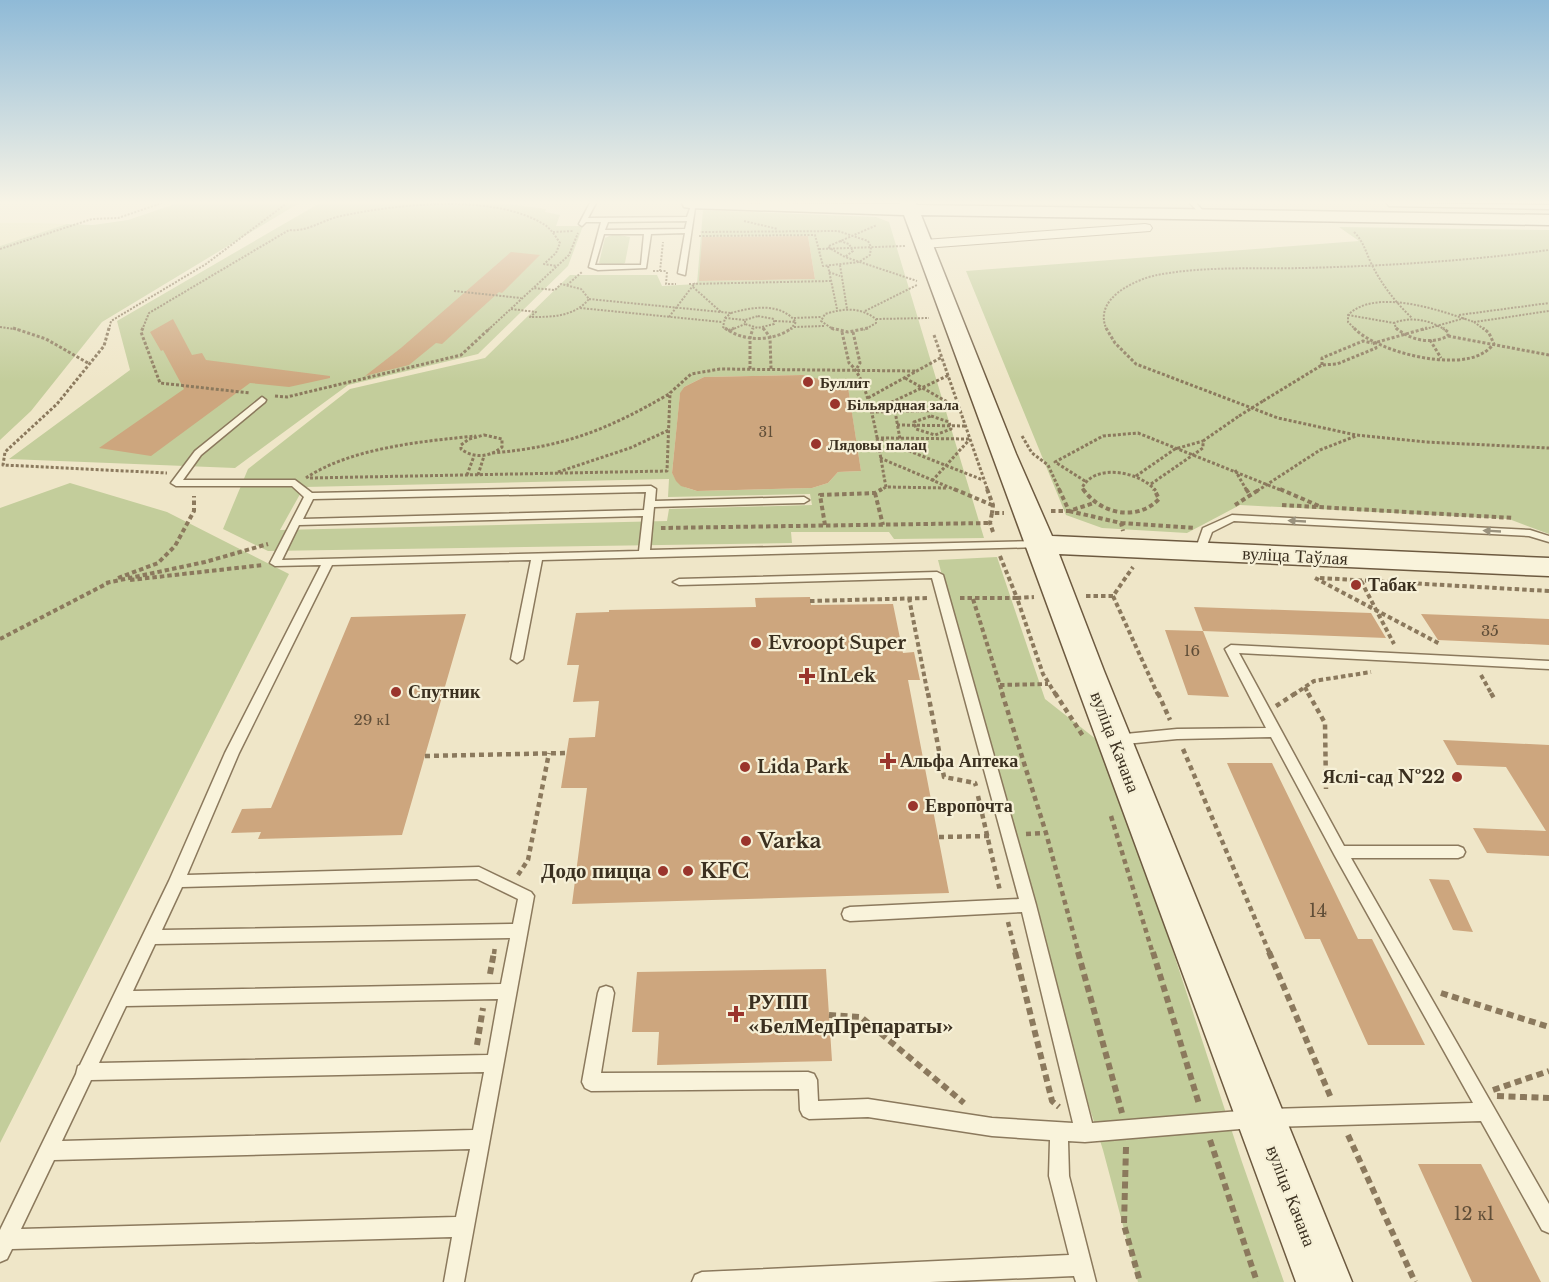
<svg xmlns="http://www.w3.org/2000/svg" width="1549" height="1282" font-family="'Libre Baskerville',serif">
<style>
.farmland{fill:#e4e1b5}
.green{fill:#c3cd9b;fill-rule:evenodd}
.building{fill:#cda67e}
.lines{fill:none;stroke-linecap:round;stroke-linejoin:round}
.lane-casing{stroke:#8b795d;stroke-width:3}
.street-casing{stroke:#8b795d;stroke-width:2}
.secondary-casing{stroke:#6d5a40;stroke-width:3}
.path-far4{stroke:#8b795d;stroke-width:2;stroke-dasharray:2 1.5;stroke-linecap:butt}
.path-far3{stroke:#8b795d;stroke-width:3;stroke-dasharray:3 2;stroke-linecap:butt}
.path-far2{stroke:#8b795d;stroke-width:4;stroke-dasharray:4.5 3;stroke-linecap:butt}
.path-far1{stroke:#8b795d;stroke-width:4.5;stroke-dasharray:5 4;stroke-linecap:butt}
.path{stroke:#8b795d;stroke-width:6;stroke-dasharray:7 4.5;stroke-linecap:butt}
.lane{fill:#f9f3db;fill-rule:evenodd}
.street{fill:#f9f3db;fill-rule:evenodd}
.secondary{fill:#f9f3db;fill-rule:evenodd}
.path-bridge{stroke:#8b795d;stroke-width:3;stroke-dasharray:3 2;stroke-linecap:butt}
.oneway{fill:#9a927e}
.poi-dot{fill:#9a352c;stroke:#f6f0d7;stroke-width:2}
.labels{text-anchor:middle;dominant-baseline:central;stroke-width:4.5;stroke-linejoin:round;paint-order:stroke}
.far-number-label{font-size:14px;fill:#604e38}
.far-poi-label{font-size:15px;font-weight:bold;fill:#3b3020;stroke:#f6f0d7;text-anchor:start}
.number-label{font-size:15px;fill:#604e38}
.street-label{font-size:18px;fill:#3b3020;stroke:#f6f0d7}
.poi-label{font-size:18px;font-weight:bold;fill:#3b3020;stroke:#f6f0d7;text-anchor:start}
.near-number-label{font-size:18px;fill:#604e38}
.near-poi-label{font-size:21px;font-weight:bold;fill:#3b3020;stroke:#f6f0d7;text-anchor:start}
</style>
<rect width="100%" height="100%" fill="#efe6c8"/>
<!-- farmland -->
<path class="farmland" d="M0,223H38L67,224L0,246Z"/>
<!-- green -->
<path class="green" d="M178,203H299L102,322L31,411L0,440V246L67,224L93,225L128,220Z
M320,203H500L546,209L545,212L560,215L556,226H583L568,266L478,354L348,385L235,468L9,459L130,370L117,321Z
M703,210L876,217L889,222L984,538L894,539L889,532H791L792,543L268,551L223,529L248,469L350,389L485,358L570,275H657L662,286L697,284ZM702,237L808,236L815,279L700,281ZM803,375L824,382L826,388H848L861,471L838,472L828,483L812,488L697,491C685,488 678,485 672,473L680,394L684,387L704,377ZM669,479L668,497L810,494L812,505L669,509L667,521L280,530L304,487Z
M1339,227L1549,230V534L1509,519L1240,505L1187,533L1102,528L1066,515L966,271L1359,241Z
M614,234L630,237L625,263C617,268 607,267 599,263L605,238Z
M70,483L167,512L289,574L0,1143V508Z
M997,557L1045,699L1106,747L1242,1162L1284,1282H1138L1103,1150L1033,930L938,560Z"/>
<!-- building -->
<path class="building" d="M808,236L815,279L699,281L702,237Z
M511,252L540,255L502,293L499,292L442,344L436,343L409,365L365,376L401,348Z
M173,319L192,355L202,353L206,360L330,376V378L289,387L250,383L151,456L99,448L184,389L163,350L161,351L150,332Z
M803,375L819,379L824,382L826,388L848,387L861,471L838,472L828,483L812,488L697,491L681,486L676,481L672,473L680,393L684,387L704,377Z
M810,597L811,605L893,604L903,653L914,652L920,680H908L949,893L572,904L587,788H561L569,738L595,737L599,701L573,702L579,665H567L576,613L609,612V610L756,607L755,598Z
M1194,607L1371,613L1386,638L1203,631Z
M466,614L402,835L258,839L261,832L231,833L242,809L271,808L351,617Z
M1421,614L1549,619V645L1438,640Z
M1165,630L1203,631L1229,697L1188,695Z
M1443,740L1549,745V856L1487,853L1473,828L1546,831L1506,767L1457,765Z
M1227,763H1272L1358,939H1372L1425,1045H1368L1320,939H1305Z
M1429,879L1449,880L1473,932L1453,930Z
M826,969L832,1061L657,1065L659,1032H632L637,972Z
M1418,1164H1481L1541,1282H1472Z"/>
<g class="lines">
<!-- lane casing -->
<g class="lane-casing">
<path id="lane" d="M590,203H596L588,218L687,217L692,203H698L695,208L685,275L678,273L685,233L651,234L646,268L598,270L589,267L601,222H586L582,226L579,224ZM687,221L685,229L605,230L608,222ZM604,234H644L641,265H595Z
M1190,203H1196L1205,213V215H1201Z
M1387,203L1549,205V209L1389,206Z
M262,397L266,400L265,402L201,455L183,480H295L312,493L651,486L656,489L655,501L804,497L809,500L804,503L654,507L650,550L1040,541L1045,544L1040,547L542,560L523,659L517,663L511,659L531,560L332,565L239,753L187,875L479,867L531,892L534,896L464,1282H444L452,1237L12,1249L7,1259L0,1262V1230L76,1074L78,1066L80,1065L169,881L225,753L321,565L275,566L270,563L304,497L292,486H176L171,483L195,451ZM646,492L644,510L303,519L313,499ZM643,516L639,551L282,560L299,525ZM477,879L518,899L513,924L162,930L182,887ZM510,938L501,984L133,991L155,944ZM498,999L488,1055L99,1063L126,1006ZM484,1072L473,1130L62,1141L91,1080ZM470,1149L456,1217L21,1229L54,1160Z
M1232,515L1530,530L1549,536V542L1529,536L1234,521L1212,532L1204,553H1196L1195,551L1203,528Z
M937,572L943,575L1036,905L1092,1123L1252,1110L1258,1113L1261,1119L1258,1125L1252,1128L1085,1142L1068,1141L1069,1176L1096,1282H1076L1074,1276L930,1282H692L695,1275L702,1272L1069,1255L1049,1176L1050,1140L992,1136L868,1117L809,1119L803,1116L800,1110L799,1089L591,1091L585,1088L582,1082L598,993L600,988L606,986L612,988L614,993L601,1073L808,1072L814,1074L817,1080L818,1101L868,1099L992,1118L1073,1123L1022,912L850,921L844,919L842,914L844,909L850,907L1019,899L932,578L679,585L673,582L679,579Z
M1231,645L1549,661V669L1239,653L1344,846H1458L1463,848L1465,852L1463,856L1458,858H1351L1549,1204V1233L1542,1230L1481,1121L1270,1127L1264,1124L1261,1118L1264,1112L1270,1109L1473,1103L1335,856L1271,737L1177,739L1115,745L1110,743L1108,740L1110,737L1115,735L1177,729L1266,728L1225,649Z"/>
</g>
<!-- street casing -->
<g class="street-casing">
<path id="street" d="M1145,224L1150,225L1152,228L1150,231L924,248L917,244L924,240Z"/>
</g>
<!-- secondary casing -->
<g class="secondary-casing">
<path id="secondary" d="M682,203L900,204V203H916L917,205L1549,215V225L921,215L1016,454L1052,536L1549,558V576L1059,554L1104,671L1352,1282H1296L904,215L690,208L684,207Z"/>
</g>
<!-- path-far4 -->
<path class="path-far4" d="M744,221L778,229
M553,232L573,231
M1354,232C1364,242 1366,253 1372,265C1382,285 1396,303 1412,318
M699,236L815,235L823,266L859,262L870,255L871,247L868,241L838,231L700,232
M840,241L849,244L853,251L845,257
M829,246L877,225
M828,247L845,257L917,281
M0,249L92,219L118,218L162,203
M819,249L905,246
M840,265L847,309
M828,266L837,309
M653,271H667
M660,271L663,242
M667,272L666,284H676
M829,272L840,276
M689,284L831,281
M567,285L582,272
M693,287L721,312
M454,291L521,298
M589,299L731,313
M580,308L722,322
M511,309L536,312L530,317C552,317 574,317 589,299L581,289L561,284L555,290L533,288
M865,311L917,285
M731,313C753,307 780,302 796,322L790,330
M1348,315L1394,323
M1459,315L1549,303
M758,316L774,319V324L758,328L745,324V320Z
M669,317L695,283
M725,318L745,320
M794,318L821,317
M876,319L929,318
M775,321L796,322
M1474,322L1485,330
M1474,322L1549,311
M0,327L20,330
M794,327L824,326
M763,328L764,330
M109,330L111,321L206,264L287,203
M142,330L149,313L289,230C308,232 322,220 341,216C398,204 495,193 545,225C551,229 556,237 560,243L556,253L544,264L557,266
M488,330L569,255L578,233
M727,330L723,327L725,318L731,313
M731,330L745,324
M834,330L821,321L825,314C844,308 860,307 876,319V323L864,330
M1107,330C1092,300 1133,280 1157,275C1204,266 1256,269 1303,268C1385,266 1467,261 1549,250
M1356,330L1348,322V315C1376,287 1442,311 1474,322
M1397,330L1394,323C1410,316 1431,320 1445,330
M1422,330L1465,318"/>
<!-- path-far3 -->
<path class="path-far3" d="M13,328L46,339L88,363
M109,328L104,346L57,404L5,452L3,465L167,473
M143,328L141,332L160,383L250,393
M725,328C744,342 772,342 792,328
M763,328L770,337L771,369
M831,328L848,332L868,328
M1106,328L1115,343L1136,364L1278,418L1356,435L1426,442L1549,448
M1354,328C1377,352 1454,371 1483,353C1487,351 1491,347 1494,344L1489,333L1483,328
M1396,328C1410,340 1431,345 1448,336V332L1443,328
M728,331L734,328
M842,332L849,363C871,380 880,458 886,487
M853,332L860,363L857,368
M934,335L988,491
M1448,336L1549,355
M1430,340L1441,358
M1322,365V358L1363,341L1372,343
M750,369V338L753,328
M905,378L958,408
M275,396L287,397L461,355L490,328
M868,398L942,357
M1263,401L1322,365L1337,364L1376,348L1374,343L1427,328
M873,411L949,375
M895,411L900,439
M871,412L960,410
M931,416L949,422L951,429L935,435L916,429L914,422Z
M897,425L966,426
M484,435L502,439V447C490,457 474,459 461,449V445L469,439Z
M1022,436L1032,453L1048,465L1060,491
M876,438L983,480
M881,438L970,439
M492,453C564,447 607,430 669,394
M880,458L958,491
M1235,470L1247,491
M558,472L630,448L669,430
M467,475L474,456
M478,475L484,456
M1136,476L1175,449L1203,441
M306,478C350,448 424,441 476,436
M310,478L667,471L670,393L691,374L720,369L917,371
M932,481L970,439
M1085,481L1055,462L1103,436L1138,433L1283,491
M1151,484L1203,448V441L1239,416
M879,491L886,487L947,488
M1084,491L1082,488C1095,462 1141,472 1156,491
M1257,491L1320,450L1356,436"/>
<!-- path-far2 -->
<path class="path-far2" d="M954,489L992,505
M987,489L993,505L992,513
M1059,489L1069,511
M1083,489C1100,514 1137,522 1159,499L1154,489
M1246,489L1250,495
M1280,489L1319,506
M875,493L883,525
M1235,505L1260,489
M1282,505L1514,518
M1051,511H1069L1094,503
M1069,511L1121,523L1123,531
M1121,523L1195,528
M825,525L820,495L875,493L882,489
M661,528L990,523
M993,532L990,523L992,513H1004
M1000,556L1017,598L1034,597
M118,578L158,563L175,546L194,511V496
M1315,578L1440,644
M1320,578L1549,591
M130,580L263,565
M1361,581L1394,644
M106,583L205,562L268,544
M1086,596H1113L1133,567
M1113,596L1158,695
M909,598L928,695
M960,598H1017L1043,674L1056,695
M973,599L1003,695
M810,601L929,598
M0,639L108,583
M1481,675L1492,695
M1000,685L1048,684
M1305,687L1309,695
M1293,695L1314,681L1371,672"/>
<!-- path-far1 -->
<path class="path-far1" d="M928,693L944,777L975,783L976,786
M1002,693L1046,833L1079,954
M1055,693L1083,736
M1158,693L1170,720
M1308,693L1325,723L1326,789
M1491,693L1495,700
M1276,706L1296,693
M1183,749L1270,954
M425,756L567,753
M978,796L1000,891
M1111,816L1153,954
M1026,834L1046,833
M939,837L989,836
M518,875L528,860L549,753
M1008,922L1016,954
M494,954L495,946"/>
<!-- path -->
<path class="path" d="M1015,952L1052,1101L1059,1107
M1078,952L1122,1113
M1153,952L1199,1104
M1269,952L1331,1098
M490,974L494,952
M1441,993L1549,1027
M829,1015L861,1017L964,1103
M477,1045L483,1008
M1493,1090L1549,1071
M1497,1096L1549,1098
M1348,1135L1415,1282
M1210,1140L1257,1282
M1126,1147L1124,1225L1140,1282"/>
<!-- lane -->
<use href="#lane" class="lane"/>
<!-- street -->
<use href="#street" class="street"/>
<!-- secondary -->
<use href="#secondary" class="secondary"/>
<!-- path-bridge -->
<path class="path-bridge" d="M1239,416L1263,401"/>
</g>
<!-- one-way arrows -->
<defs><path id="oneway-solid" d="M-6-.8H1V-3.2L6.5 0L1 3.2V.8H-6Z" transform="scale(1.5)"/></defs>
<g class="oneway">
<use href="#oneway-solid" transform="translate(1297 521) rotate(-177)"/>
<use href="#oneway-solid" transform="translate(1492 531) rotate(-177)"/>
</g>
<!-- sky -->
<linearGradient id="sky" x2="0" y2="1"><stop stop-color="#8fbad7"/><stop offset="0.53" stop-color="#f8f4e6"/><stop offset="1" stop-color="#f8f4e6" stop-opacity="0"/></linearGradient>
<rect width="1549" height="382" fill="url(#sky)"/>
<!-- markers -->
<g class="poi-dot">
<circle cx="808" cy="382" r="6"/>
<circle cx="835" cy="404" r="6"/>
<circle cx="816" cy="444" r="6"/>
<circle cx="1356" cy="585" r="6"/>
<circle cx="756" cy="643" r="6"/>
<path d="M804 667h6v6h6v6h-6v6h-6v-6h-6v-6h6z"/>
<circle cx="396" cy="692" r="6"/>
<path d="M885 752h6v6h6v6h-6v6h-6v-6h-6v-6h6z"/>
<circle cx="745" cy="767" r="6"/>
<circle cx="1457" cy="777" r="6"/>
<circle cx="913" cy="806" r="6"/>
<circle cx="746" cy="841" r="6"/>
<circle cx="663" cy="871" r="6"/>
<circle cx="688" cy="871" r="6"/>
<path d="M733 1005h6v6h6v6h-6v6h-6v-6h-6v-6h6z"/>
</g>
<g class="labels">
<!-- far-number labels -->
<g class="far-number-label">
<text x="766" y="432">31</text>
</g>
<!-- far-poi labels -->
<g class="far-poi-label">
<text x="820" y="382">Буллит</text>
<text x="847" y="404">Більярдная зала</text>
<text x="828" y="444">Лядовы палац</text>
</g>
<!-- number labels -->
<g class="number-label">
<text x="1490" y="630">35</text>
<text x="1192" y="650">16</text>
<text x="372" y="719">29 к1</text>
</g>
<!-- street labels -->
<g class="street-label">
<text transform="translate(1295 556) rotate(3)">вуліца Таўлая</text>
<text transform="translate(1115 742) rotate(69)">вуліца Качана</text>
<text transform="translate(1291 1196) rotate(69)">вуліца Качана</text>
</g>
<!-- poi labels -->
<g class="poi-label">
<text x="1368" y="585">Табак</text>
<text x="768" y="643">Evroopt Super</text>
<text x="819" y="676">InLek</text>
<text x="408" y="692">Спутник</text>
<text x="900" y="761">Альфа Аптека</text>
<text x="757" y="767">Lida Park</text>
<text x="1445" y="777" text-anchor="end">Яслі-сад №22</text>
<text x="925" y="806">Европочта</text>
</g>
<!-- near-number labels -->
<g class="near-number-label">
<text x="1318" y="911">14</text>
<text x="1474" y="1214">12 к1</text>
</g>
<!-- near-poi labels -->
<g class="near-poi-label">
<text x="758" y="841">Varka</text>
<text x="651" y="871" text-anchor="end">Додо пицца</text>
<text x="700" y="871">KFC</text>
<text x="748" y="1002">РУПП<tspan x="748" dy="24">«БелМедПрепараты»</tspan></text>
</g>
</g>
</svg>
